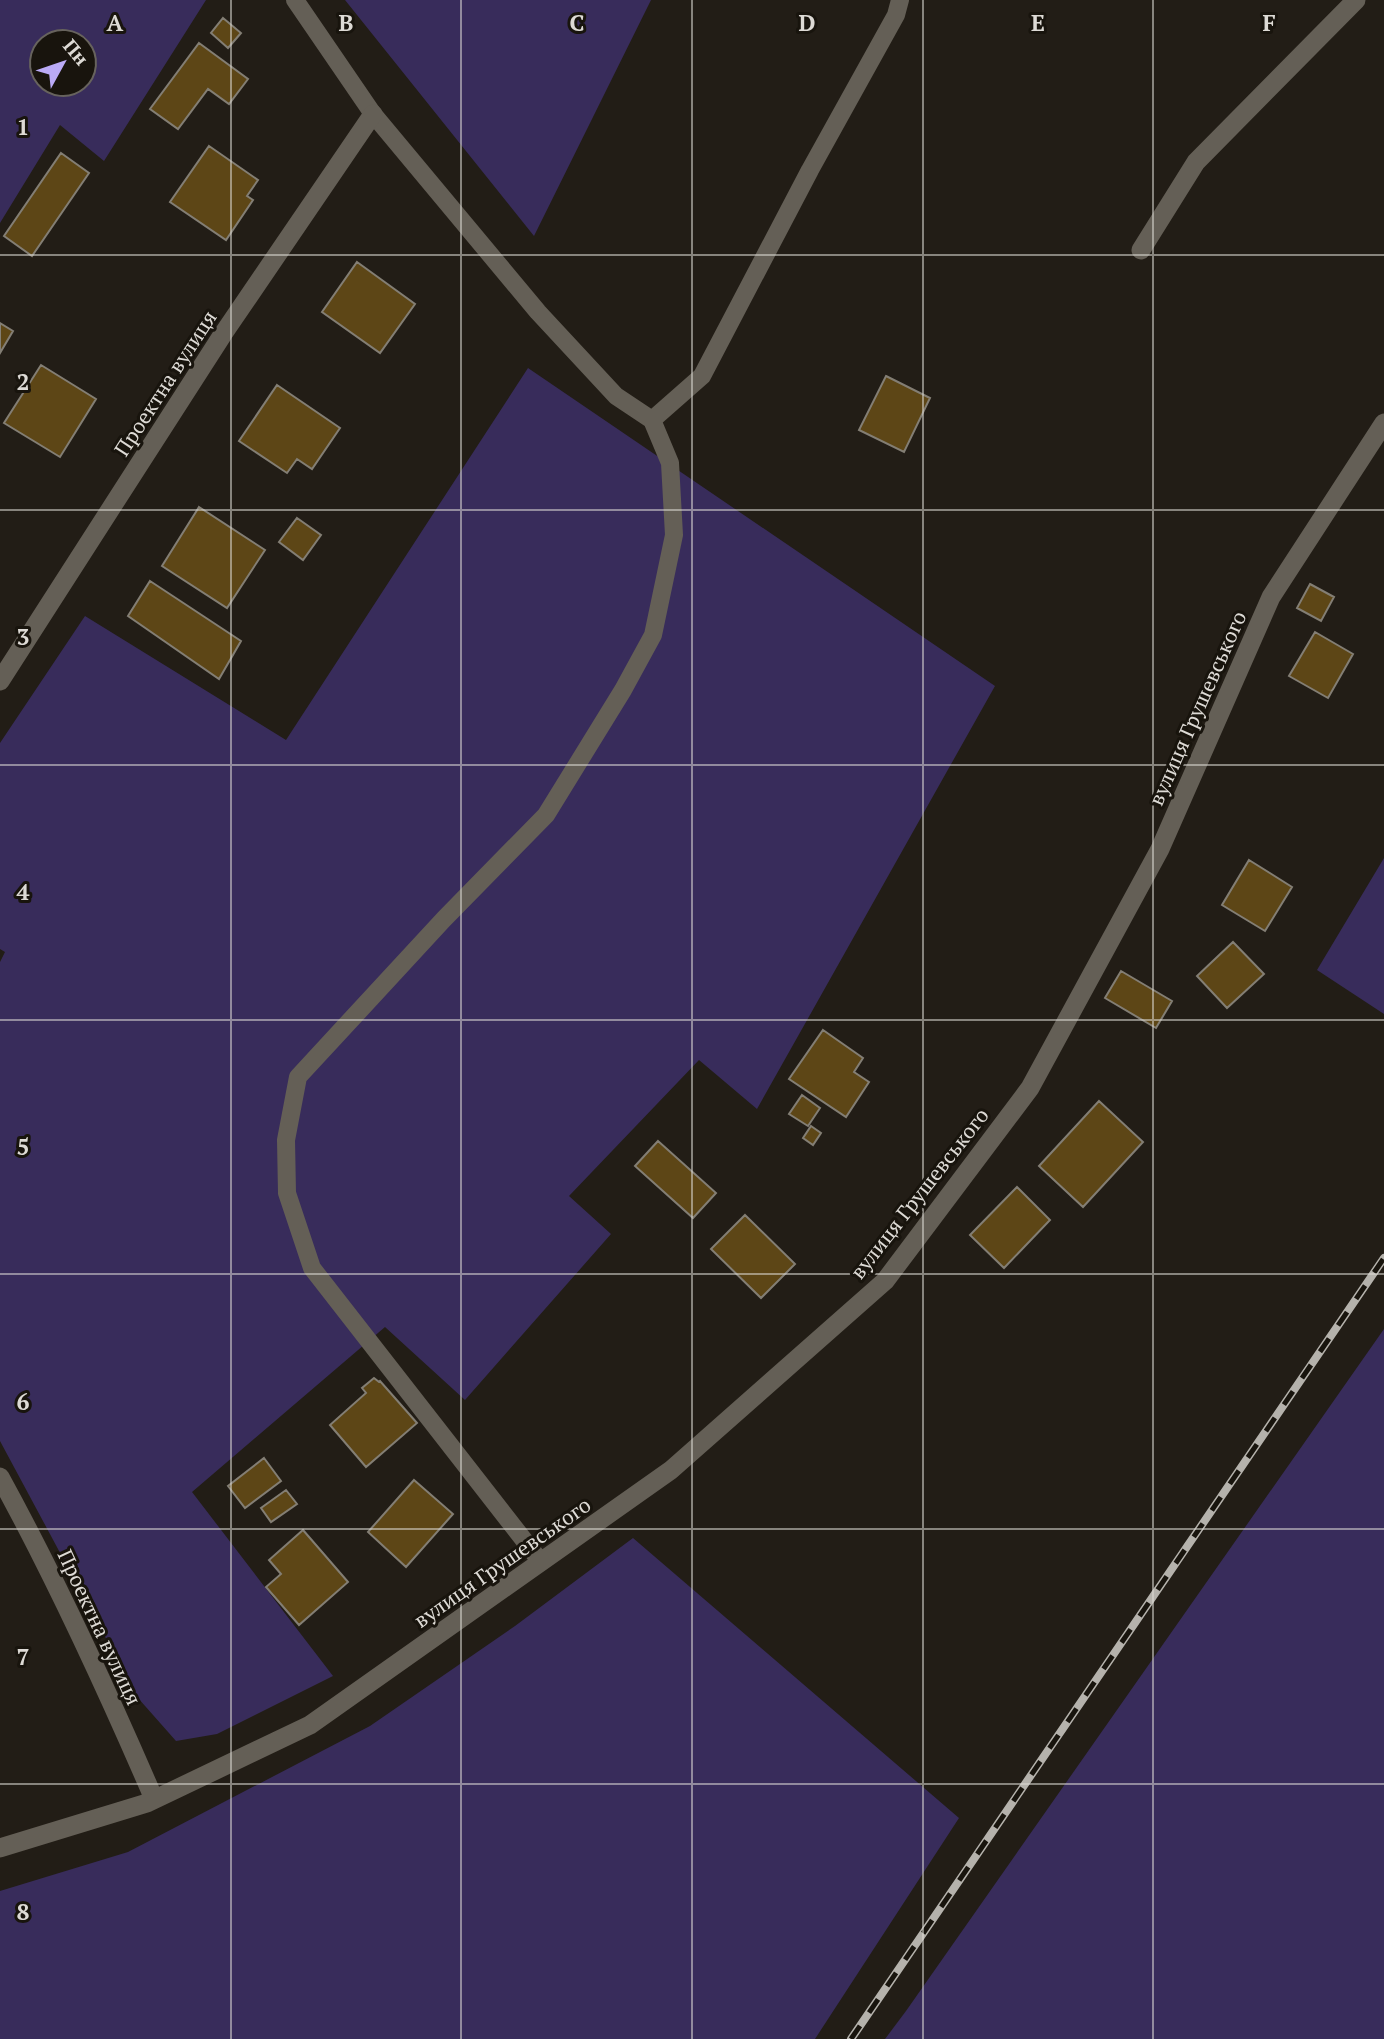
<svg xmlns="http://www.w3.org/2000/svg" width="1384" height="2039" font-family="'PT Serif',serif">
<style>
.green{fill:#382c5b;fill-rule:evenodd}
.building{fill:#5d4616;stroke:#837e74;stroke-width:2}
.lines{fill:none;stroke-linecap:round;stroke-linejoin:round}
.service{stroke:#645f56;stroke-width:18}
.minor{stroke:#645f56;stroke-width:19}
.rail-casing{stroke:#b5b2ac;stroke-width:8}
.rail{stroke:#18140d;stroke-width:5;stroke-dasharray:16;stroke-linecap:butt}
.grid{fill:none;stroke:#dddad5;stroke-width:2;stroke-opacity:0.55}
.labels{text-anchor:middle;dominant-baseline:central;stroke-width:6;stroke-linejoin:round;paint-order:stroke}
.street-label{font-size:21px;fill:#dddad5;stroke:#18140d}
.grid-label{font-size:23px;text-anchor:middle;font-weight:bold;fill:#dddad5;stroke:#18140d;stroke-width:6;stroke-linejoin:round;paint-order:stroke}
</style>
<rect width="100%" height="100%" fill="#221d16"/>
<!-- green -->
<path class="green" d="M0,0H206L104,161L60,125L0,223ZM42,42H84V84H42Z
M345,0H651L534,236Z
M528,368L995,686L757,1109L699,1060L569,1196L611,1234L465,1400L385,1327L192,1492L333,1676L217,1734L176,1741L138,1698L0,1441V962L5,952L0,949V743L85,616L286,740Z
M1384,858V1014L1317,970Z
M1384,1329V2039H885L906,2011Z
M633,1538L959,1818L815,2039H0V1891L128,1852L370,1726L515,1626Z"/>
<!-- building -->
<path class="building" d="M223,18L241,33L228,48L211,33Z
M199,43L248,79L229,104L208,89L178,129L150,109Z
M209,146L258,180L247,196L253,200L226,240L170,202Z
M61,153L89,173L32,256L4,236Z
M357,262L415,304L380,353L322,312Z
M0,323L13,331L0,353Z
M41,365L96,399L60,457L4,423Z
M886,376L930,398L904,452L859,430Z
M277,385L340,428L312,469L297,459L287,473L239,441Z
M199,507L265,550L227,608L162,566Z
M297,518L321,535L303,560L279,542Z
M150,581L241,641L219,679L128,616Z
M1310,584L1334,597L1321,621L1297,608Z
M1315,632L1353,654L1328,698L1289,676Z
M1249,860L1292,887L1265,931L1222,905Z
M1233,942L1264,974L1227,1008L1197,976Z
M1121,971L1172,1001L1156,1028L1105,998Z
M823,1030L863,1058L854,1072L869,1082L846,1117L789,1079Z
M802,1095L820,1108L808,1126L789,1114Z
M1099,1101L1143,1142L1083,1207L1039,1166Z
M811,1126L821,1133L813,1145L803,1138Z
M658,1141L716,1193L693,1218L635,1166Z
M1017,1187L1050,1220L1004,1268L970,1235Z
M745,1215L795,1264L761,1298L711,1249Z
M374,1378L379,1382L380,1381L417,1423L366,1467L330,1425L366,1393L362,1388Z
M264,1458L281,1481L245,1508L228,1486Z
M414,1480L453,1514L406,1567L368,1532Z
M286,1490L297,1504L271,1522L261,1508Z
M303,1530L348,1582L299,1625L266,1587L281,1574L269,1560Z"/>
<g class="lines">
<!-- service -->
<path class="service" d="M295,0L373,114L538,312L616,396L652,420L670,463L674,535L653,635L623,690L546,815L444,919L298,1077L286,1140L287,1193L312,1268L541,1562
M652,420L702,376L810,170L896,15L900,0"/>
<!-- minor -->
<path class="minor" d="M1141,250L1196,162L1356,0
M0,681L223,334L373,114
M0,1477C57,1581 107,1690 154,1799
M0,1848L147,1803L310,1725L671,1470L885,1281L1030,1088L1160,849L1271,597L1384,423"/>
<!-- rail casing -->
<g class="rail-casing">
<path id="rail" d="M851,2039L1384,1258"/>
</g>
<!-- rail -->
<use href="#rail" class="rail"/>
</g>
<!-- grid -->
<path class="grid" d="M231,0V2039M461,0V2039M692,0V2039M923,0V2039M1153,0V2039M0,255H1384M0,510H1384M0,765H1384M0,1020H1384M0,1274H1384M0,1529H1384M0,1784H1384"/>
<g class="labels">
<!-- street labels -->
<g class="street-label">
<text transform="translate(165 383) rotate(-57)">Проектна вулиця</text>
<text transform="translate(1197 708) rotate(-66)">вулиця Грушевського</text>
<text transform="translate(919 1193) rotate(-52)">вулиця Грушевського</text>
<text transform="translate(502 1562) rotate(-35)">вулиця Грушевського</text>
<text transform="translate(100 1627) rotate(65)">Проектна вулиця</text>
</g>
</g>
<g class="grid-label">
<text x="115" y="31">A</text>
<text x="346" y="31">B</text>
<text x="577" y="31">C</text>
<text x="807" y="31">D</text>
<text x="1038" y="31">E</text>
<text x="1269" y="31">F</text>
<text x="23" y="135">1</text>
<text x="23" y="390">2</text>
<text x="23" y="645">3</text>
<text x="23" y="900">4</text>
<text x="23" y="1155">5</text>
<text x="23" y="1410">6</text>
<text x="23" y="1665">7</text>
<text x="23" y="1920">8</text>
</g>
<!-- north arrow -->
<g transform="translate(63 63) rotate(50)"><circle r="33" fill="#18140d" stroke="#67635d" stroke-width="2"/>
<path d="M0-5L12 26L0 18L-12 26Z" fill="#baaaf6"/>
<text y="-10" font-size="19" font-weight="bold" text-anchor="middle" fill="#dddad5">Пн</text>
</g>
</svg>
